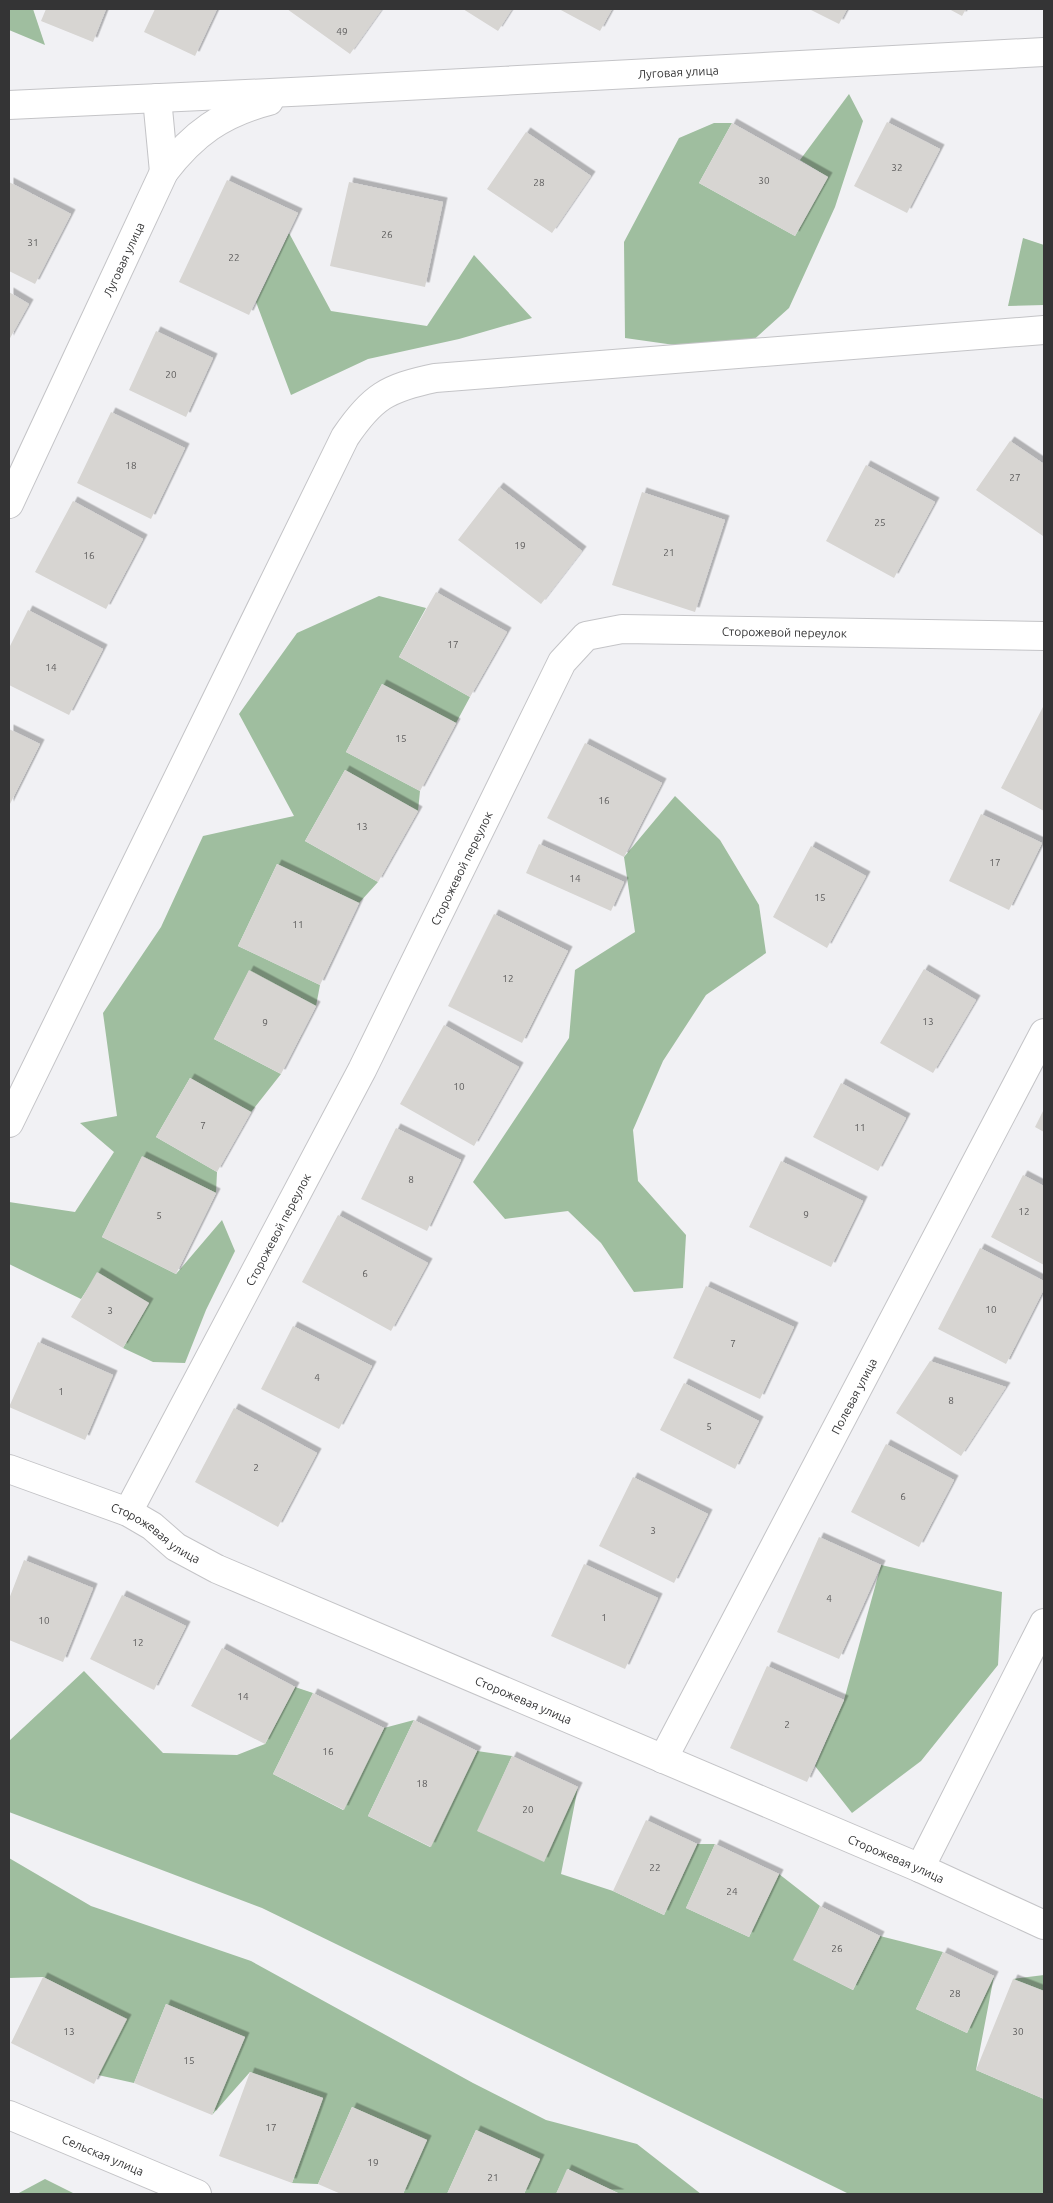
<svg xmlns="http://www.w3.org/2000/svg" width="1053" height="2203" font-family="Ubuntu,sans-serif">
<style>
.forest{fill:#9fbe9f}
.building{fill:#d7d5d2;filter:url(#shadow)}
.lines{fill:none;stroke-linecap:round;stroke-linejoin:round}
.minor-casing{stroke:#c4c4c7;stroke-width:30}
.minor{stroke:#fff;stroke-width:28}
.labels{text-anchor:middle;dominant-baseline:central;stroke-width:4;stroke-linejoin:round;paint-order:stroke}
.number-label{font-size:10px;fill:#5d5c5c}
.street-label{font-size:12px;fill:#343435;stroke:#f1f1f4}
</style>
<defs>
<filter id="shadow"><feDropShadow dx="4.5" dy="-4.5" stdDeviation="0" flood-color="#0004"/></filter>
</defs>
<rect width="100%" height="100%" fill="#f1f1f4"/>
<!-- forest -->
<path class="forest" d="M9,9H33L45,45L9,30Z
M849,94L863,121L835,207L789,308L738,354L625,338L624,242L679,138L714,123H732L699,183L795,236L828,177L800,160Z
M289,233L331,311L427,326L474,255L532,318L459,339L368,359L291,395L256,302Z
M1023,238L1044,245V305L1008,306Z
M379,596L426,608L399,657L470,697L456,723L382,684L346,752L420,791L418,811L345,770L305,841L378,882L359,903L277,864L238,946L320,985L316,1006L249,971L214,1039L281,1074L251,1112L190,1078L156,1137L217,1172L216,1193L142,1157L102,1237L176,1274L222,1220L235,1251L206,1310L185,1363L153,1362L123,1348L149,1303L98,1273L81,1299L9,1264V1202L75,1212L114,1152L80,1123L117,1116L103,1013L161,927L203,836L294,816L239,714L297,633Z
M675,796L720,840L759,905L766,953L706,995L663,1061L633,1130L638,1181L686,1235L683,1288L634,1292L601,1243L568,1211L505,1219L473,1182L569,1038L575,970L635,932L624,857Z
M881,1565L1002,1592L998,1665L921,1761L852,1813L815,1766L844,1700Z
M84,1671L163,1753L237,1755L265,1744L295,1687L313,1693L273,1774L343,1810L384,1728L414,1720L368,1816L430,1847L477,1751L512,1756L478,1831L544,1861L578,1787L561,1874L613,1891L664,1915L697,1844H715L686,1908L749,1937L779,1874L820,1906L794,1960L853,1990L880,1936L943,1952L916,2009L967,2033L994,1976L976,2070L1044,2099V2194H849L262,1908L9,1812V1741Z
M9,1858L91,1906L251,1961L473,2083L546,2120L637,2144L701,2194H620L568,2169L556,2194H524L540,2159L476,2130L447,2194H403L427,2140L352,2107L318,2184L292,2183L323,2098L250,2072L212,2115L245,2037L166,2004L134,2083L98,2075L126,2019L43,1977L9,1978Z
M1044,1975V1991L1013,1979Z
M45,2179L75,2194H17Z"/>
<!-- building -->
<path class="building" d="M46,9H106L93,42L41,21Z
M155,9H217L195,56L144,32Z
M287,9H382L350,54Z
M463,9H512L498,31Z
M559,9H612L600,31Z
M809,9H847L839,24Z
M949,9H966L962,16Z
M887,122L940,149L907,213L854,186Z
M732,123L828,177L795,236L699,183Z
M526,132L591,176L552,233L487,189Z
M227,180L298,213L249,315L179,282Z
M9,182L71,214L35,284L9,271Z
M349,182L443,202L425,287L330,266Z
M9,292L29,304L9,340Z
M156,331L213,358L186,417L129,390Z
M111,412L185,448L151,519L77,483Z
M1010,441L1044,464L1043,536L976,490Z
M866,465L935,502L894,578L826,541Z
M499,487L582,551L541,604L458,540Z
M642,492L725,520L695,612L612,585Z
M73,501L143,539L106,609L35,572Z
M436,592L507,632L470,697L399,657Z
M28,610L103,649L69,715L9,685V648Z
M382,684L456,723L420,791L346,752Z
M1044,705V811L1001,788Z
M9,729L40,744L9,806Z
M585,743L662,783L624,857L547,818Z
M345,770L418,811L378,882L305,841Z
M981,814L1042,843L1009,910L949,881Z
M539,844L624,882L611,911L526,873Z
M811,846L866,876L827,948L773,917Z
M277,864L359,903L320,985L238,946Z
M494,914L568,951L522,1043L448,1006Z
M924,969L976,1000L933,1073L880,1043Z
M249,970L316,1006L281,1074L214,1039Z
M444,1025L519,1067L474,1146L400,1104Z
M190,1078L251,1112L217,1172L156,1137Z
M841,1083L906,1118L878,1171L813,1137Z
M1044,1109V1132L1035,1127Z
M396,1128L461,1160L427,1231L361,1199Z
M142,1156L216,1193L176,1274L102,1237Z
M781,1161L863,1201L831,1267L749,1227Z
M1023,1175L1044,1186V1265L991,1237Z
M338,1215L428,1263L391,1331L302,1282Z
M980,1248L1044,1281V1289L1006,1364L938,1329Z
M97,1272L149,1303L123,1348L71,1317Z
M706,1286L794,1327L760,1399L673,1358Z
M293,1326L372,1366L339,1429L261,1389Z
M38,1342L113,1375L85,1440L9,1407Z
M930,1361L1006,1387L961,1456L896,1413Z
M684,1383L759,1421L735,1469L660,1430Z
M234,1408L317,1453L278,1527L195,1482Z
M886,1444L954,1480L919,1547L851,1512Z
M633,1477L708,1514L674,1583L599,1546Z
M819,1537L881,1565L839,1659L777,1632Z
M24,1560L93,1588L63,1662L9,1640V1599Z
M584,1564L658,1598L625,1669L551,1636Z
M122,1595L186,1626L154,1690L90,1659Z
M222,1648L295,1687L265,1744L191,1706Z
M767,1666L844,1700L807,1782L730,1748Z
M313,1693L384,1728L344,1810L273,1774Z
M414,1720L477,1751L431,1847L368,1816Z
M512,1756L578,1787L544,1862L477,1831Z
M646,1820L697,1844L664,1915L613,1891Z
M715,1844L779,1874L749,1937L686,1908Z
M820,1906L880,1936L853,1990L793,1960Z
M943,1952L994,1976L967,2033L916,2009Z
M43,1977L127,2019L94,2084L11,2043Z
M1013,1979L1044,1991V2099L976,2070Z
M166,2004L245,2037L212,2115L134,2083Z
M250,2072L323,2098L292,2183L219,2156Z
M352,2107L427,2140L403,2194H341L318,2184Z
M476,2130L540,2159L524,2194H447Z
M567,2169L620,2194H556Z"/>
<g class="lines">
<!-- minor casing -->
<g class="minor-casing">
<g id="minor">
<path d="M157,98L164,172"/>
<path id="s1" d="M9,105L312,91L1044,52"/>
<path id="s2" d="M9,504L164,172C193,134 222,113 269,101"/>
<path d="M9,1123L345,437C372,397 387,388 435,378L1044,330"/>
<path id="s3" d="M9,1469L128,1512L152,1526L176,1547L217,1569L920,1868L1044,1925"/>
<path id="s4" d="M128,1512L362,1070L562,662L586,636L622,629L1044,636"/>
<path id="s5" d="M663,1759L1044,1033"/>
<path d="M920,1868L1044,1623"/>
<path id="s6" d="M9,2115L197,2194"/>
</g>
</g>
<!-- minor -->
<use href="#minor" class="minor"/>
</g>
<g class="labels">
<!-- number labels -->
<g class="number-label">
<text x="342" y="31">49</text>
<text x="897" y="167">32</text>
<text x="764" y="180">30</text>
<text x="539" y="182">28</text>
<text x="387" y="234">26</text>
<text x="33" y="242">31</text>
<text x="234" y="257">22</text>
<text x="171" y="374">20</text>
<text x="131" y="465">18</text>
<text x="1015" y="477">27</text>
<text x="880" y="522">25</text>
<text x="520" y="545">19</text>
<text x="669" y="552">21</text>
<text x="89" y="555">16</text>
<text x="453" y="644">17</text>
<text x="51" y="667">14</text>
<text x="401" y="738">15</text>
<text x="604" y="800">16</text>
<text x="362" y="826">13</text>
<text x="995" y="862">17</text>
<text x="575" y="878">14</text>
<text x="820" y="897">15</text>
<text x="298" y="924">11</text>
<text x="508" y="978">12</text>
<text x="928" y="1021">13</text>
<text x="265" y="1022">9</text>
<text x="459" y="1086">10</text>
<text x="203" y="1125">7</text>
<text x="860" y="1127">11</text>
<text x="411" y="1179">8</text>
<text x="1024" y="1211">12</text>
<text x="806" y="1214">9</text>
<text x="159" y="1215">5</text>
<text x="365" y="1273">6</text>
<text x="991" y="1309">10</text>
<text x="110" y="1310">3</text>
<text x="733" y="1343">7</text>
<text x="317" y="1377">4</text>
<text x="61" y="1391">1</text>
<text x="951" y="1400">8</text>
<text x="709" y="1426">5</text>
<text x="256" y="1467">2</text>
<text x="903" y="1496">6</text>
<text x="653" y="1530">3</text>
<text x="829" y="1598">4</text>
<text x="604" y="1617">1</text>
<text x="44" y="1620">10</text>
<text x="138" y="1642">12</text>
<text x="243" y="1696">14</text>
<text x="787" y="1724">2</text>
<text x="328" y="1751">16</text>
<text x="422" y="1783">18</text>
<text x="528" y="1809">20</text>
<text x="655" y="1867">22</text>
<text x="732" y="1891">24</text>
<text x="837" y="1948">26</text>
<text x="955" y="1993">28</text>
<text x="69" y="2031">13</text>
<text x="1018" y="2031">30</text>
<text x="189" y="2060">15</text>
<text x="271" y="2127">17</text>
<text x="373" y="2162">19</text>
<text x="493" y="2177">21</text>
</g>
<!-- street labels -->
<g class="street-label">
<text stroke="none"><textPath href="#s1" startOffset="670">Луговая улица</textPath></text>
<text stroke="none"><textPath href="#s2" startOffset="270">Луговая улица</textPath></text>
<text stroke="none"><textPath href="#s4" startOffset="1189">Сторожевой переулок</textPath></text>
<text stroke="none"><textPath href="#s4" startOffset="725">Сторожевой переулок</textPath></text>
<text stroke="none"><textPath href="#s4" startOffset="320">Сторожевой переулок</textPath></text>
<text stroke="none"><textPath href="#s5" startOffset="410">Полевая улица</textPath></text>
<text stroke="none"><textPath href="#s3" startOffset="161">Сторожевая улица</textPath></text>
<text stroke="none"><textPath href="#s3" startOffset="566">Сторожевая улица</textPath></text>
<text stroke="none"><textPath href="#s3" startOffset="971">Сторожевая улица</textPath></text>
<text stroke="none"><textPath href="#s6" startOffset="102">Сельская улица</textPath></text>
</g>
</g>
<!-- border -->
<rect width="1053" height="2203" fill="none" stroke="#343435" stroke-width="20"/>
</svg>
